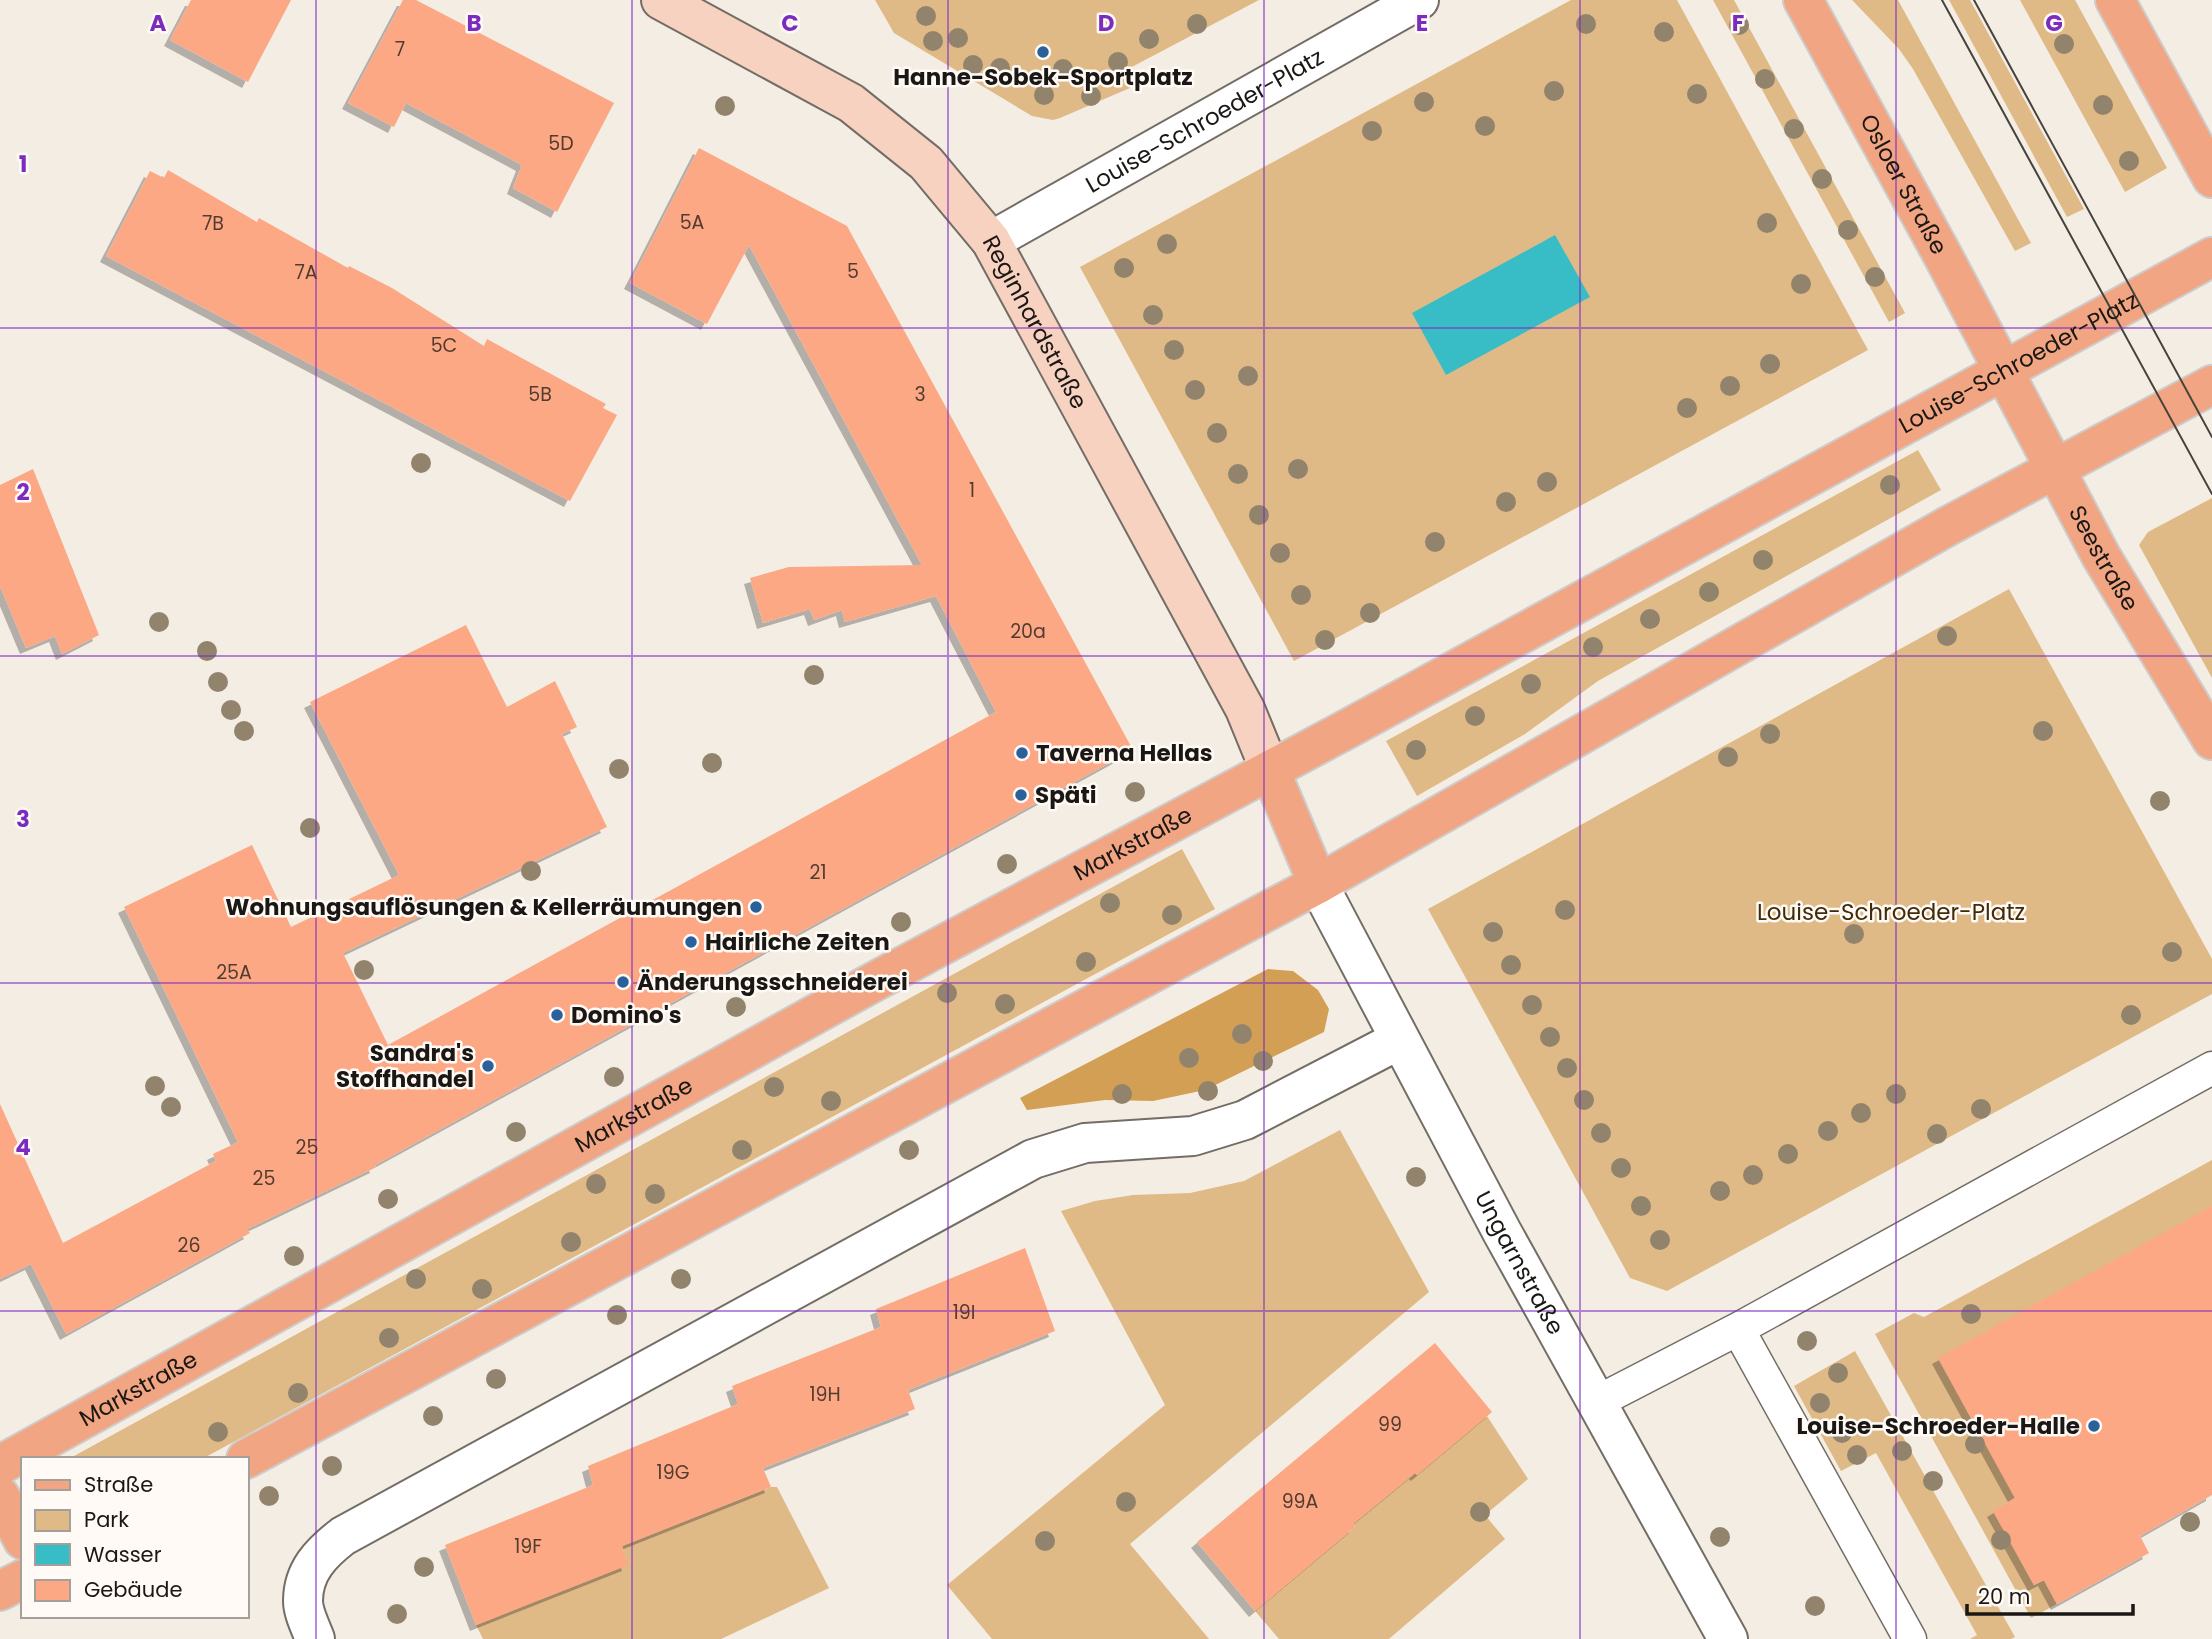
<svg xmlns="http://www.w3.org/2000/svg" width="2212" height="1639" font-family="Poppins,sans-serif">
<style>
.green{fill:#dfba87}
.forest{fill:#d39f54}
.water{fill:#38bdc6}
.building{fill:#fca884;filter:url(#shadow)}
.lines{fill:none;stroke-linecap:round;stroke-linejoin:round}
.lane-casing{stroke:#736d65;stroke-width:35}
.street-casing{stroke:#736d65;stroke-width:42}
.secondary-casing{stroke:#736d65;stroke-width:42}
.primary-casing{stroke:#cdcccb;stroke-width:42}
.lane{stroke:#fff;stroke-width:32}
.street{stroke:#fff;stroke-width:38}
.secondary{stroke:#f8d2c0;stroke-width:38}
.primary{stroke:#f1a582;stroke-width:38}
.tram{stroke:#46433e;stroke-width:2}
.tree{fill:#92836c}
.grid{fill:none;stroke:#7b2cbf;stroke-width:2;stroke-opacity:0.55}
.poi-dot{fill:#2a619a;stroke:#fffaf5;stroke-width:2.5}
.labels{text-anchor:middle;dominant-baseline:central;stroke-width:5;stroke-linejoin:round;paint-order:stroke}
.number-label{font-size:19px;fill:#523b30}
.poi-label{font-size:23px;font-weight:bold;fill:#1a1714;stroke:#fffaf5;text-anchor:start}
.street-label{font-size:23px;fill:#1a1714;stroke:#fffaf5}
.park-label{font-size:23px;fill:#412c0a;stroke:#fffaf5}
.grid-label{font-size:23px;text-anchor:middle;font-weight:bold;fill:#7b2cbf;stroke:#fffaf5;stroke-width:5;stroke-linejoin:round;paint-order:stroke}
</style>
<defs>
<filter id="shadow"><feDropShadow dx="-6" dy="6" stdDeviation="0" flood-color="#0004"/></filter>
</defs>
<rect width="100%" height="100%" fill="#f4ede4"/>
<!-- green -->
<path class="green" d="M875,0H1259L1126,70L1130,88L1060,118L1053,120L1032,116L894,33Z
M1571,0H1677L1868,350L1294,661L1080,267Z
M1713,0H1734L1905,313L1889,322Z
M1852,0H1898L2031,243L2015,251L1913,69L1899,49Z
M1949,0H1970L2084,209L2067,217Z
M2020,0H2075L2167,168L2125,192Z
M1918,450L1941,490L1598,681L1525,734L1417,796L1386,741Z
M2212,498V678L2139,545L2148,532Z
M2009,589L2212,959V994L1667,1291L1630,1278L1428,909Z
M1182,849L1215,909L202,1459H75L74,1456Z
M1340,1130L1429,1292L1130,1544L1209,1639H992L947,1585L1165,1405L1061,1211L1095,1201L1133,1195L1190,1193L1244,1181Z
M2212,1160V1206L2015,1498L1994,1511L2034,1585L2044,1580L2057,1604L2031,1618L1875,1334L1914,1313L1924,1317Z
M1855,1351L2015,1637L2011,1639H1970L1977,1635L1876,1453L1841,1471L1794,1386Z
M1487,1416L1528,1479L1485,1515L1505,1539L1389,1639H1279L1255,1611L1355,1527L1353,1524L1415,1473L1417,1475Z
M771,1487H777L829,1588L721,1639H483L476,1625L627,1565L622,1546Z"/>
<!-- forest -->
<path class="forest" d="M1268,969L1293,971L1318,990L1329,1009L1324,1032L1205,1090L1153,1101L1105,1100L1027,1110L1020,1098Z"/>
<!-- water -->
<path class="water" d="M1555,235L1590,297L1446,375L1412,313Z"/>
<!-- building -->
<path class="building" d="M191,0H291L248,82L170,40Z
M403,0H416L614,103L557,212L513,188L522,165L406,103L394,127L348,103Z
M699,148L847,226L1133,750L375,1165L376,1167L247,1229L250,1233L66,1334L31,1264L0,1279V1104L63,1243L216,1161L213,1154L238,1142L124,907L252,845L291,927L399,875L310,702L466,625L507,707L555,681L577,727L562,734L607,827L343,953L388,1045L996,712L936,596L845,622L842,610L814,620L810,609L763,623L750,578L789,567L922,565L749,245L707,324L630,283Z
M168,170L257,222L259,218L348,268L349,266L392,288L484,346L487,339L606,404L603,408L617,415L570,501L106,256L150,171L164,178Z
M33,469L99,635L62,654L55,636L26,648L0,586V485Z
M2212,1206V1495L2140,1536L2149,1553L2057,1604L2044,1580L2034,1585L1993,1511L2015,1498L1938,1358Z
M1025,1248L1055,1331L908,1390L915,1409L763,1468L771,1487L622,1546L628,1565L476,1625L445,1545L593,1485L588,1466L738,1404L732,1386L881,1327L876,1309Z
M1435,1343L1492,1412L1417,1475L1415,1473L1353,1524L1355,1527L1255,1611L1197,1542Z"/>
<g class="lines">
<!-- lane casing -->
<g class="lane-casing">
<path id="lane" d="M1738,1329L1910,1639
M1595,1403L1738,1329L2212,1068"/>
</g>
<!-- street casing -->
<g class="street-casing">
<g id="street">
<path id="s1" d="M991,241L1419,0"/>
<path id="s2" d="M1318,884L1502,1232L1728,1639"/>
<path d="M315,1639C311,1628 303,1613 303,1601C303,1571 321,1553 343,1536L1033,1159L1085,1143L1193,1136L1245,1120L1399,1040"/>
</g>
</g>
<!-- secondary casing -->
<g class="secondary-casing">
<g id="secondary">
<path id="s3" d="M661,0L851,103L926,163L991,241L1245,709L1270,770"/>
</g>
</g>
<!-- primary casing -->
<g class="primary-casing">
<g id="primary">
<path id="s4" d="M1803,0L1943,256L2101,556L2212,740"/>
<path d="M2115,0L2212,178"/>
<path d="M1270,770L1318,884"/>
<path d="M246,1459L1318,884L1948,526L2212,385"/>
<path id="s5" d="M0,1465L881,978L1349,728L2212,257"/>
<path d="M0,1496L23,1540"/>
<path d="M0,1591L23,1579"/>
</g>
</g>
<!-- lane -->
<use href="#lane" class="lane"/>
<!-- street -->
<use href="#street" class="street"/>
<!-- secondary -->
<use href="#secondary" class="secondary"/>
<!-- primary -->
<use href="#primary" class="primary"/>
<!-- tram -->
<path class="tram" d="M1942,0L2212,494
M1974,0L2212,437"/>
</g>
<!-- trees -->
<g class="tree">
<circle cx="926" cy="16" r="10"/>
<circle cx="1197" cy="24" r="10"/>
<circle cx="1586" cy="24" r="10"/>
<circle cx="1739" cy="25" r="10"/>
<circle cx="1664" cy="32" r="10"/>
<circle cx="958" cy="38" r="10"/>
<circle cx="1149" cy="39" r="10"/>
<circle cx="933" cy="41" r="10"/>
<circle cx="2064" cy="44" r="10"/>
<circle cx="1118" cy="62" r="10"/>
<circle cx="973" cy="65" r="10"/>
<circle cx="1000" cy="68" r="10"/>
<circle cx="1063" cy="69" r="10"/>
<circle cx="1765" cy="79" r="10"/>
<circle cx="1554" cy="91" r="10"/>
<circle cx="1697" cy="94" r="10"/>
<circle cx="1044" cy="95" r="10"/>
<circle cx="1091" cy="96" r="10"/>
<circle cx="1424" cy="102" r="10"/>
<circle cx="2103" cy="105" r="10"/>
<circle cx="725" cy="106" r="10"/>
<circle cx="1485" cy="126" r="10"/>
<circle cx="1794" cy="129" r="10"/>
<circle cx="1372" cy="131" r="10"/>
<circle cx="2129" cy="161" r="10"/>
<circle cx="1822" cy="179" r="10"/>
<circle cx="1767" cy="223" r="10"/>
<circle cx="1848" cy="230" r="10"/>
<circle cx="1167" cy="244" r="10"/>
<circle cx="1124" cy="268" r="10"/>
<circle cx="1875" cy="277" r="10"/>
<circle cx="1801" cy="284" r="10"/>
<circle cx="1153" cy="315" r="10"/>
<circle cx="1174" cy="350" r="10"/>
<circle cx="1770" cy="364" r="10"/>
<circle cx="1248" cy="376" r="10"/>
<circle cx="1730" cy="386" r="10"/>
<circle cx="1195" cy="390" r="10"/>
<circle cx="1687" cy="408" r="10"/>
<circle cx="1217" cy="433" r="10"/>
<circle cx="421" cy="463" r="10"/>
<circle cx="1298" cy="469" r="10"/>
<circle cx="1238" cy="474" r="10"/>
<circle cx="1547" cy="482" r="10"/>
<circle cx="1890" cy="485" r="10"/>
<circle cx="1506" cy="502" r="10"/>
<circle cx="1259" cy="515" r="10"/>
<circle cx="1435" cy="542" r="10"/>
<circle cx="1280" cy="553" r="10"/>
<circle cx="1763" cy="560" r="10"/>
<circle cx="1709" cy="592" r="10"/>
<circle cx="1301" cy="595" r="10"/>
<circle cx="1370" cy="613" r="10"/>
<circle cx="1650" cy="619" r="10"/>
<circle cx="159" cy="622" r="10"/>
<circle cx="1947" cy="636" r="10"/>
<circle cx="1325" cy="640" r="10"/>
<circle cx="1593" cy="647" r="10"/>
<circle cx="207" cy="651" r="10"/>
<circle cx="814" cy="675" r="10"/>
<circle cx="218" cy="682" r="10"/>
<circle cx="1531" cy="684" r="10"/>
<circle cx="231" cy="710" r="10"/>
<circle cx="1475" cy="716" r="10"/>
<circle cx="244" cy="731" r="10"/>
<circle cx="2043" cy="731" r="10"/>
<circle cx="1770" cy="734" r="10"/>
<circle cx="1416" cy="750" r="10"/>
<circle cx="1728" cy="757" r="10"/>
<circle cx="712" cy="763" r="10"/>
<circle cx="619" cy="769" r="10"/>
<circle cx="1135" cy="792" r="10"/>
<circle cx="2160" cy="801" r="10"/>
<circle cx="310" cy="828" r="10"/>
<circle cx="1007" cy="864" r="10"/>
<circle cx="531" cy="871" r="10"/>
<circle cx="1110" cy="903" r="10"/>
<circle cx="1565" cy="910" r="10"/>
<circle cx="1172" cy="915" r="10"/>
<circle cx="901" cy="922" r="10"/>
<circle cx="1493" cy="932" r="10"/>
<circle cx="1854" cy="934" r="10"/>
<circle cx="2172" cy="952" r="10"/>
<circle cx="1086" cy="962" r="10"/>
<circle cx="1511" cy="965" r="10"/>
<circle cx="364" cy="970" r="10"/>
<circle cx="947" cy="993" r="10"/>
<circle cx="1005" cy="1004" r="10"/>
<circle cx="1532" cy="1005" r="10"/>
<circle cx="736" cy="1007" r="10"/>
<circle cx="2131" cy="1015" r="10"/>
<circle cx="1242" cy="1034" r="10"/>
<circle cx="1550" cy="1037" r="10"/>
<circle cx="1189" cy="1058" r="10"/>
<circle cx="1263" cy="1061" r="10"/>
<circle cx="1567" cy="1068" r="10"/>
<circle cx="614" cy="1077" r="10"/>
<circle cx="155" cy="1086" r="10"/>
<circle cx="774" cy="1087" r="10"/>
<circle cx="1208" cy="1091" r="10"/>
<circle cx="1122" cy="1094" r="10"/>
<circle cx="1896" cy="1094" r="10"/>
<circle cx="1584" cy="1100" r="10"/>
<circle cx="831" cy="1101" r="10"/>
<circle cx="171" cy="1107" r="10"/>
<circle cx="1981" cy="1109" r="10"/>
<circle cx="1861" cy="1113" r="10"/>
<circle cx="1828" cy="1131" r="10"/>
<circle cx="516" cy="1132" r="10"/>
<circle cx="1601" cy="1133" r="10"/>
<circle cx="1937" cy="1134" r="10"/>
<circle cx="742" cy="1150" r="10"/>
<circle cx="909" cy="1150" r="10"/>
<circle cx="1788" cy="1154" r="10"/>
<circle cx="1621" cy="1168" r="10"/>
<circle cx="1753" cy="1175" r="10"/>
<circle cx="1416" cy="1177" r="10"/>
<circle cx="596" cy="1184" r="10"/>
<circle cx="1720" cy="1191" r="10"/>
<circle cx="655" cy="1194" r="10"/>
<circle cx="388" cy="1199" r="10"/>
<circle cx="1641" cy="1206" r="10"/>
<circle cx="1660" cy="1240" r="10"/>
<circle cx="571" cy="1242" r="10"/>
<circle cx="294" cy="1256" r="10"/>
<circle cx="416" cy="1279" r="10"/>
<circle cx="681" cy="1279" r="10"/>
<circle cx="482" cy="1289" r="10"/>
<circle cx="1971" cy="1314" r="10"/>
<circle cx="617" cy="1315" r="10"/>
<circle cx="389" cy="1338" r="10"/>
<circle cx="1807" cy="1341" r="10"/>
<circle cx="1838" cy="1373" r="10"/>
<circle cx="496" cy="1379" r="10"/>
<circle cx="298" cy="1393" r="10"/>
<circle cx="1820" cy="1403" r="10"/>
<circle cx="433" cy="1416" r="10"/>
<circle cx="218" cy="1432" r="10"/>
<circle cx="1842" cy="1433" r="10"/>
<circle cx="1975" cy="1444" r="10"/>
<circle cx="1902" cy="1451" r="10"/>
<circle cx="1857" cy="1455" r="10"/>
<circle cx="332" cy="1466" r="10"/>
<circle cx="1933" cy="1481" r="10"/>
<circle cx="269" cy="1496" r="10"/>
<circle cx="1126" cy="1502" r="10"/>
<circle cx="1480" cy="1512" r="10"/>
<circle cx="2190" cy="1522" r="10"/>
<circle cx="1720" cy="1537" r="10"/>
<circle cx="2001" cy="1540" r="10"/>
<circle cx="1045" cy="1541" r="10"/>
<circle cx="424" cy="1567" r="10"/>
<circle cx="1815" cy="1606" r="10"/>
<circle cx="397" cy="1614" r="10"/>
</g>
<!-- grid -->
<path class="grid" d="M316,0V1639M632,0V1639M948,0V1639M1264,0V1639M1580,0V1639M1896,0V1639M0,328H2212M0,656H2212M0,983H2212M0,1311H2212"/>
<!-- markers -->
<g class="poi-dot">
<circle cx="1043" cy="52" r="7"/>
<circle cx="1022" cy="753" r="7"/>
<circle cx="1021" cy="795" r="7"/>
<circle cx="756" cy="907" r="7"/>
<circle cx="691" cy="942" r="7"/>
<circle cx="623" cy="982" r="7"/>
<circle cx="557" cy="1015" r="7"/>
<circle cx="488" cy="1066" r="7"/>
<circle cx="2094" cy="1426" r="7"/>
</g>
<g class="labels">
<!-- number labels -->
<g class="number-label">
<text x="400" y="49">7</text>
<text x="561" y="143">5D</text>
<text x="692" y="222">5A</text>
<text x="213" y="223">7B</text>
<text x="853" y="271">5</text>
<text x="306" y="272">7A</text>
<text x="444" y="345">5C</text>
<text x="540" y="394">5B</text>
<text x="920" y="394">3</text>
<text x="972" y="490">1</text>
<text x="1028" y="631">20a</text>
<text x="818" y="872">21</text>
<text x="234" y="972">25A</text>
<text x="307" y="1147">25</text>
<text x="264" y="1178">25</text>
<text x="189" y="1245">26</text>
<text x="964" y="1312">19I</text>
<text x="825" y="1394">19H</text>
<text x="1390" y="1424">99</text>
<text x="673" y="1472">19G</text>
<text x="1300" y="1501">99A</text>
<text x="528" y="1546">19F</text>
</g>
<!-- poi labels -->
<g class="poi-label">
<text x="1043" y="77" text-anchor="middle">Hanne-Sobek-Sportplatz</text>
<text x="1036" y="753">Taverna Hellas</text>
<text x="1035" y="795">Späti</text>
<text x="742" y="907" text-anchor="end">Wohnungsauflösungen &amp; Kellerräumungen</text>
<text x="705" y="942">Hairliche Zeiten</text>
<text x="637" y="982">Änderungsschneiderei</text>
<text x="571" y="1015">Domino's</text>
<text x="474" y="1053" text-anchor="end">Sandra's<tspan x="474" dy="26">Stoffhandel</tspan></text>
<text x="2080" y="1426" text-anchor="end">Louise-Schroeder-Halle</text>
</g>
<!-- street labels -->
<g class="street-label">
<text stroke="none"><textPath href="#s1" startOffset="245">Louise-Schroeder-Platz</textPath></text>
<text stroke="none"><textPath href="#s4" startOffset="210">Osloer Straße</textPath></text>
<text stroke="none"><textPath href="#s3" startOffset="506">Reginhardstraße</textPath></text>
<text stroke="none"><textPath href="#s5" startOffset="2300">Louise-Schroeder-Platz</textPath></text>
<text stroke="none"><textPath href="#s4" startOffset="634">Seestraße</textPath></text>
<text stroke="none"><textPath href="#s5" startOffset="1292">Markstraße</textPath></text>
<text stroke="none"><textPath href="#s5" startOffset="724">Markstraße</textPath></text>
<text stroke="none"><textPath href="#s2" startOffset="429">Ungarnstraße</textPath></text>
<text stroke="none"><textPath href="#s5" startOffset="158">Markstraße</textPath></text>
</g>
<!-- park labels -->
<g class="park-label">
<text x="1891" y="912">Louise-Schroeder-Platz</text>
</g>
</g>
<g class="grid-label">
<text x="158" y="31">A</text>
<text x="474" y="31">B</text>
<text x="790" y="31">C</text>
<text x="1106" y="31">D</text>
<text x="1422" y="31">E</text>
<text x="1738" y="31">F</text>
<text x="2054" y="31">G</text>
<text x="23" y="172">1</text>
<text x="23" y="500">2</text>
<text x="23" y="827">3</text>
<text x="23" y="1155">4</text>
</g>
<!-- legend -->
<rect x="21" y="1457" width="228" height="161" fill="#fffaf5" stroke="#a39f9b" stroke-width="2"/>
<rect x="35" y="1480" width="35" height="10" fill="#f1a582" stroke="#a39f9b" stroke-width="2"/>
<text x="84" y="1492" font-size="21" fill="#1a1714">Straße</text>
<rect x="35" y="1510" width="35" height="21" fill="#dfba87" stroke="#a39f9b" stroke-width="2"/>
<text x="84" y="1527" font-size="21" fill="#1a1714">Park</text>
<rect x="35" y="1544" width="35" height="21" fill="#38bdc6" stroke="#a39f9b" stroke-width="2"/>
<text x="84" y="1562" font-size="21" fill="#1a1714">Wasser</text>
<rect x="35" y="1580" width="35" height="21" fill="#fca884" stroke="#a39f9b" stroke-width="2"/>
<text x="84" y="1597" font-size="21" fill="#1a1714">Gebäude</text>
<!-- scale -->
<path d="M1967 1604v10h166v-10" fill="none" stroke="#1a1714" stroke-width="3.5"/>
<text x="1978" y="1604" font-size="21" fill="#1a1714" stroke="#fffaf5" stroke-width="5" paint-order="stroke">20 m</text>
</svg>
